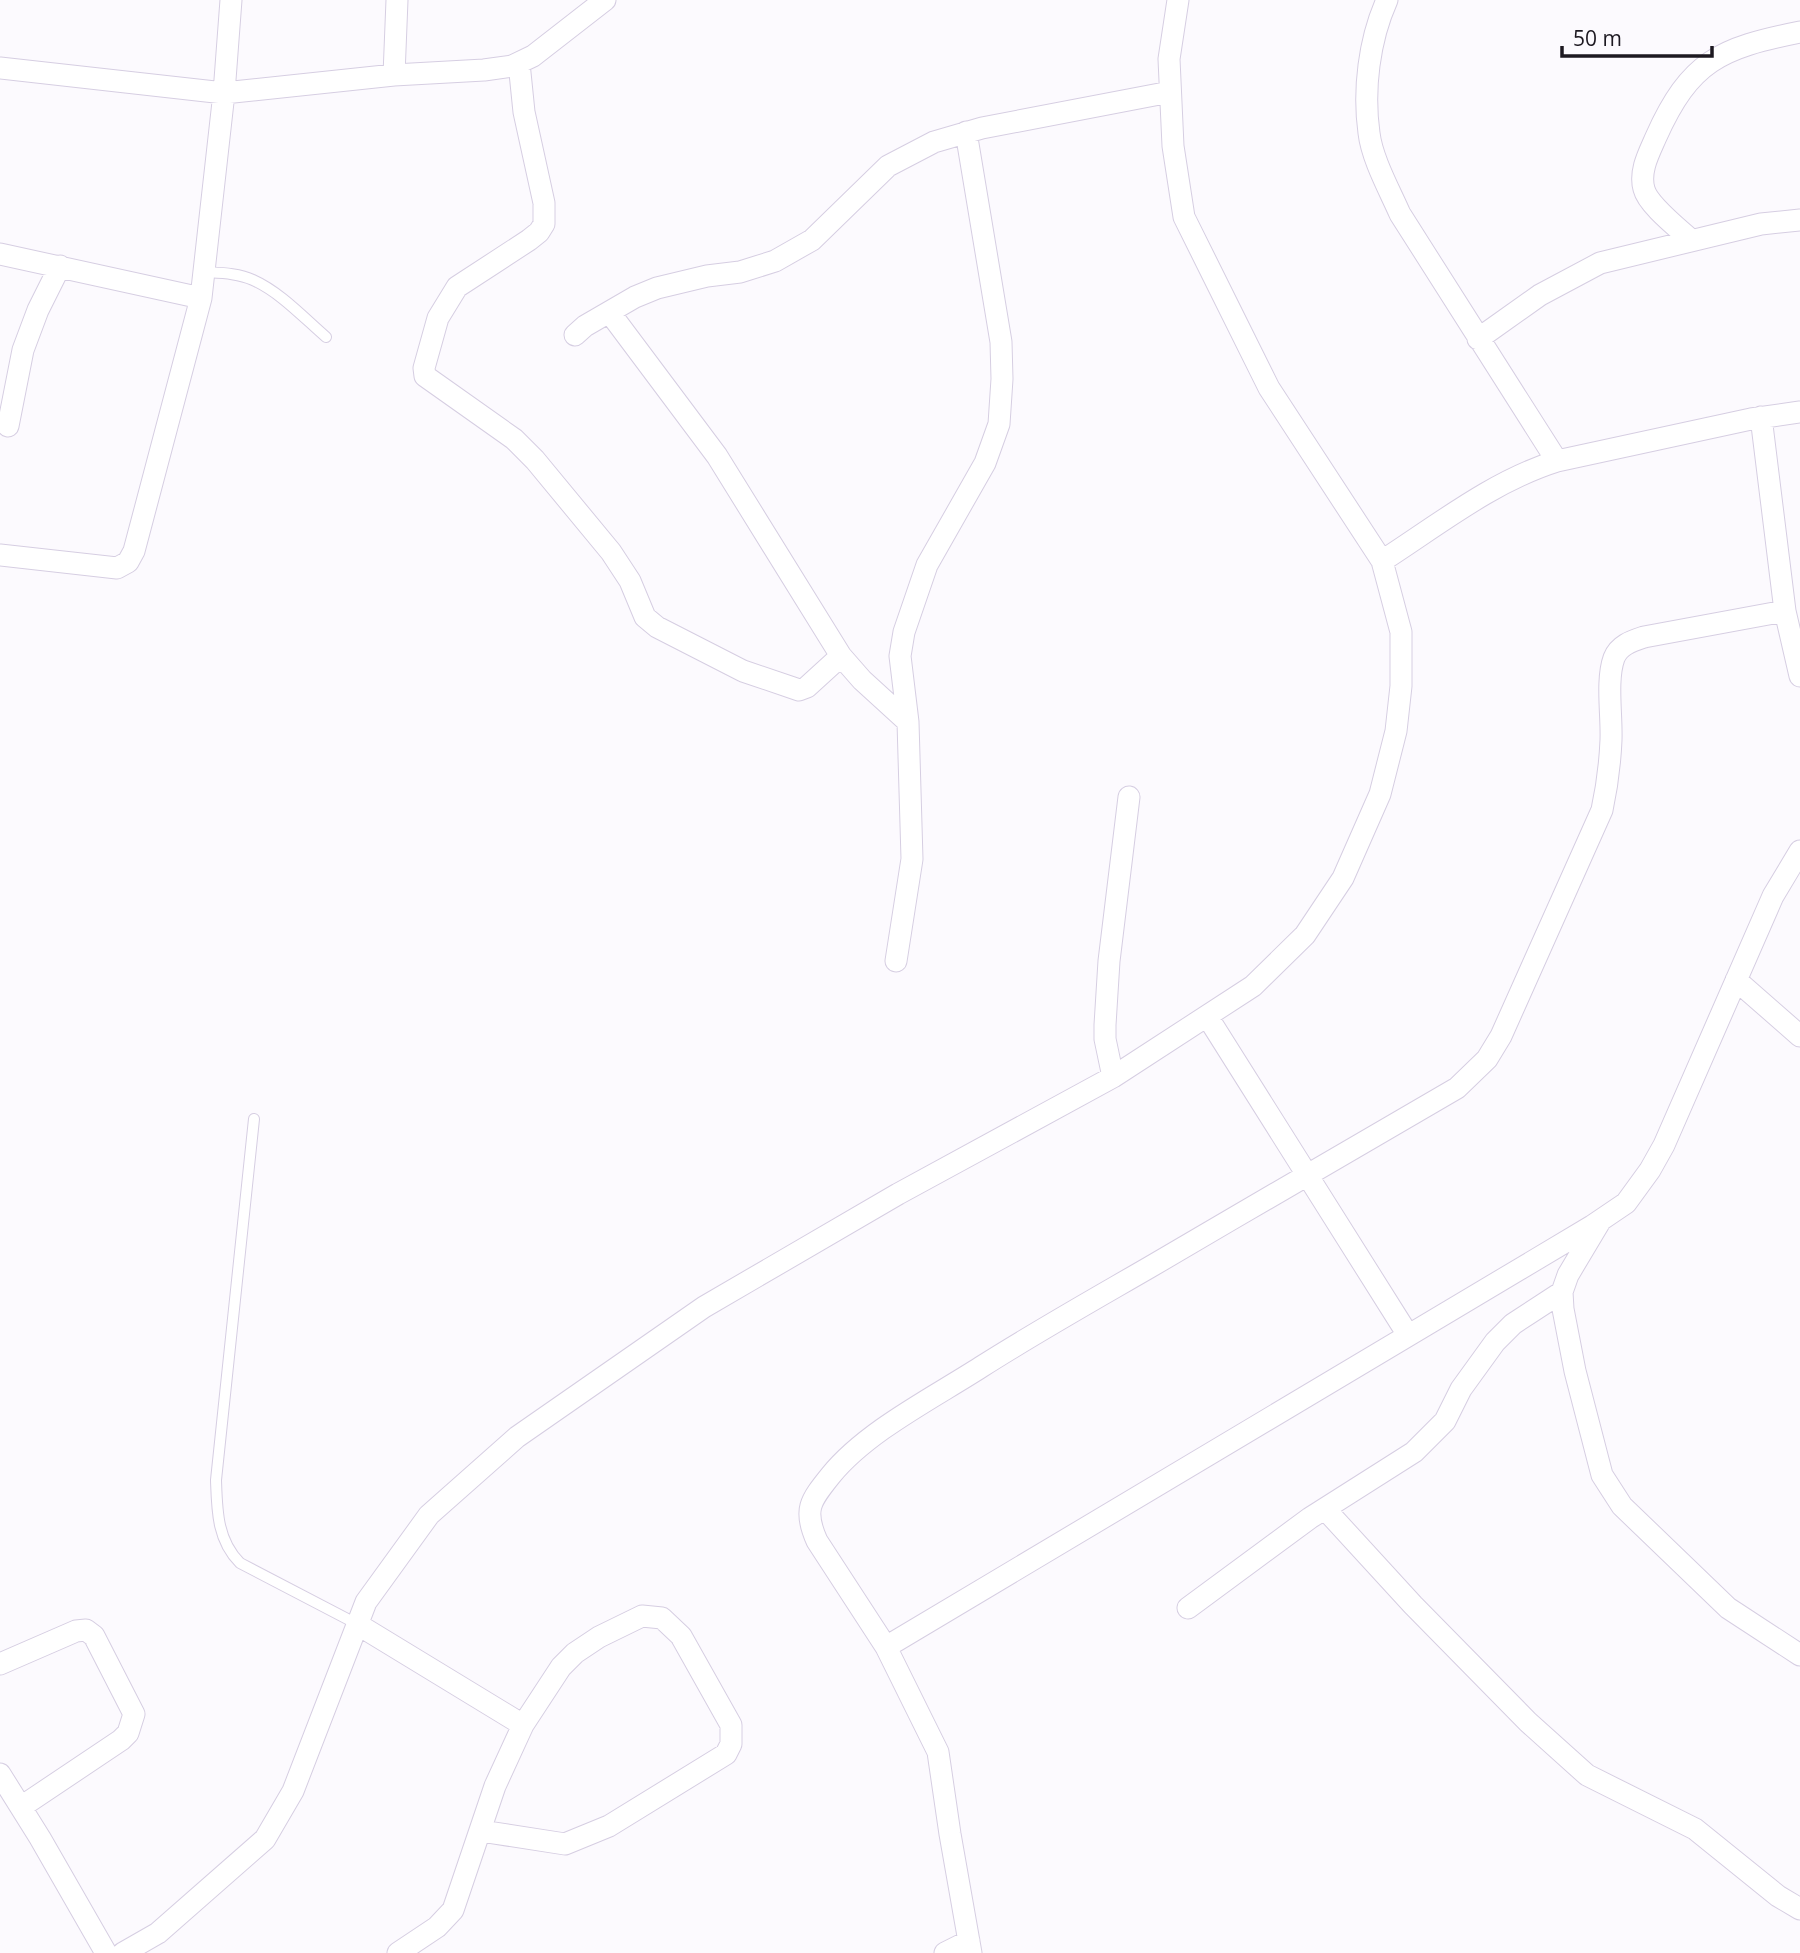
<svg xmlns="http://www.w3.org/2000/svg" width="1800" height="1953" font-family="'Open Sans',sans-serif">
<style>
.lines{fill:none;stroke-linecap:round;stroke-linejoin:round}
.lane-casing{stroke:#d6cee2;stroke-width:12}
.street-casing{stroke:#d6cee2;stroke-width:23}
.lane{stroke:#fff;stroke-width:10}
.street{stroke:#fff;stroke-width:21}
</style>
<rect width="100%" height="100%" fill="#fcfafe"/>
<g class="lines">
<!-- lane casing -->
<g class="lane-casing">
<path id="lane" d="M204,272C220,273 238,273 253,280C280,292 304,318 326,337
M254,1119L216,1480C217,1510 217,1540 240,1563L357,1624"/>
</g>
<!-- street casing -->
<g class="street-casing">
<path id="street" d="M1387,0C1369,40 1363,90 1369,133C1372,159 1390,191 1400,214L1557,461
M519,63L524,112L544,203V224L539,232L529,240L457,287L438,318L424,368L425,376L514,439L535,460L611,552L630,581L645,617L657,627L743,671L799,690L807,687L841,656
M0,68L224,93L394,75L484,70L512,66L533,56L605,0
M394,75L397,0
M1691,240C1678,228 1648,205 1644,189C1639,171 1649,153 1656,137C1690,61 1720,48 1800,32
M0,254L201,298
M610,313L717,456L841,656L862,680L908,722
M575,335L585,326L635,297L657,288L707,276L740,272L775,261L812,240L888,166L934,142L982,128L1170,92
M1478,339L1540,295L1600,263L1761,224L1800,220
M1761,417L1785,611L1800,676
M8,426L23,350L38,310L60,266
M0,555L117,568L128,562L134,551L201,298L224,93L231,0
M1382,561C1438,525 1493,481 1557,461L1751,419L1800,412
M896,961L912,859L908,722L900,656L904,632L927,565L985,463L999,424L1002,379L1001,342L966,132
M1736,980L1800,1036
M1207,1016L1408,1335
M1113,1077L1105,1039V1025L1109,961L1129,797
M1599,1223L1568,1275L1562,1292L1563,1309L1575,1371L1602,1475L1622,1506L1728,1608L1800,1655
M1325,1509L1413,1605L1528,1722L1587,1775L1695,1829L1778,1896L1800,1909
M1188,1608L1310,1518L1414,1452L1445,1421L1461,1389L1495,1342L1513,1324L1562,1292
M357,1624L523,1725
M886,1647L1592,1226L1626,1203L1650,1170L1664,1145L1773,896L1800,851
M0,1664L76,1631L86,1630L94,1636L134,1714L128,1733L121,1740L21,1807
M0,1774L40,1838L106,1953
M123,1953L158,1933L265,1839L293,1791L366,1602L429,1515L517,1437L704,1307L898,1194L1113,1077L1253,986L1305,935L1343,878L1380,794L1396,731L1401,686V632L1382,561L1269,388L1184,217L1173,146L1169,59L1178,0
M398,1953L437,1927L453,1910L495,1786L523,1725L561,1667L575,1653L599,1637L642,1616L662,1618L681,1636L731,1725V1744L726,1754L609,1826L565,1844L481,1831
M945,1953L969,1941
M971,1953L950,1834L938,1752L886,1647L817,1541C803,1510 810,1501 831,1475C867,1431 933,1398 981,1367C1036,1332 1093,1300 1150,1267C1252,1207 1354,1148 1457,1088L1487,1059L1501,1036L1602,810C1607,787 1610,763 1611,740C1612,716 1606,680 1614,658C1619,645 1632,641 1644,637L1785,611"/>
</g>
<!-- lane -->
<use href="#lane" class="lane"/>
<!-- street -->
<use href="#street" class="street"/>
</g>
<!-- scale -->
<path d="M1562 46v10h150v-10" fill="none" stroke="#1d1921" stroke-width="3.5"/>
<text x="1573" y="46" font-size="21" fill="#1d1921" stroke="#fcfafe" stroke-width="5" paint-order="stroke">50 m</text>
</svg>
